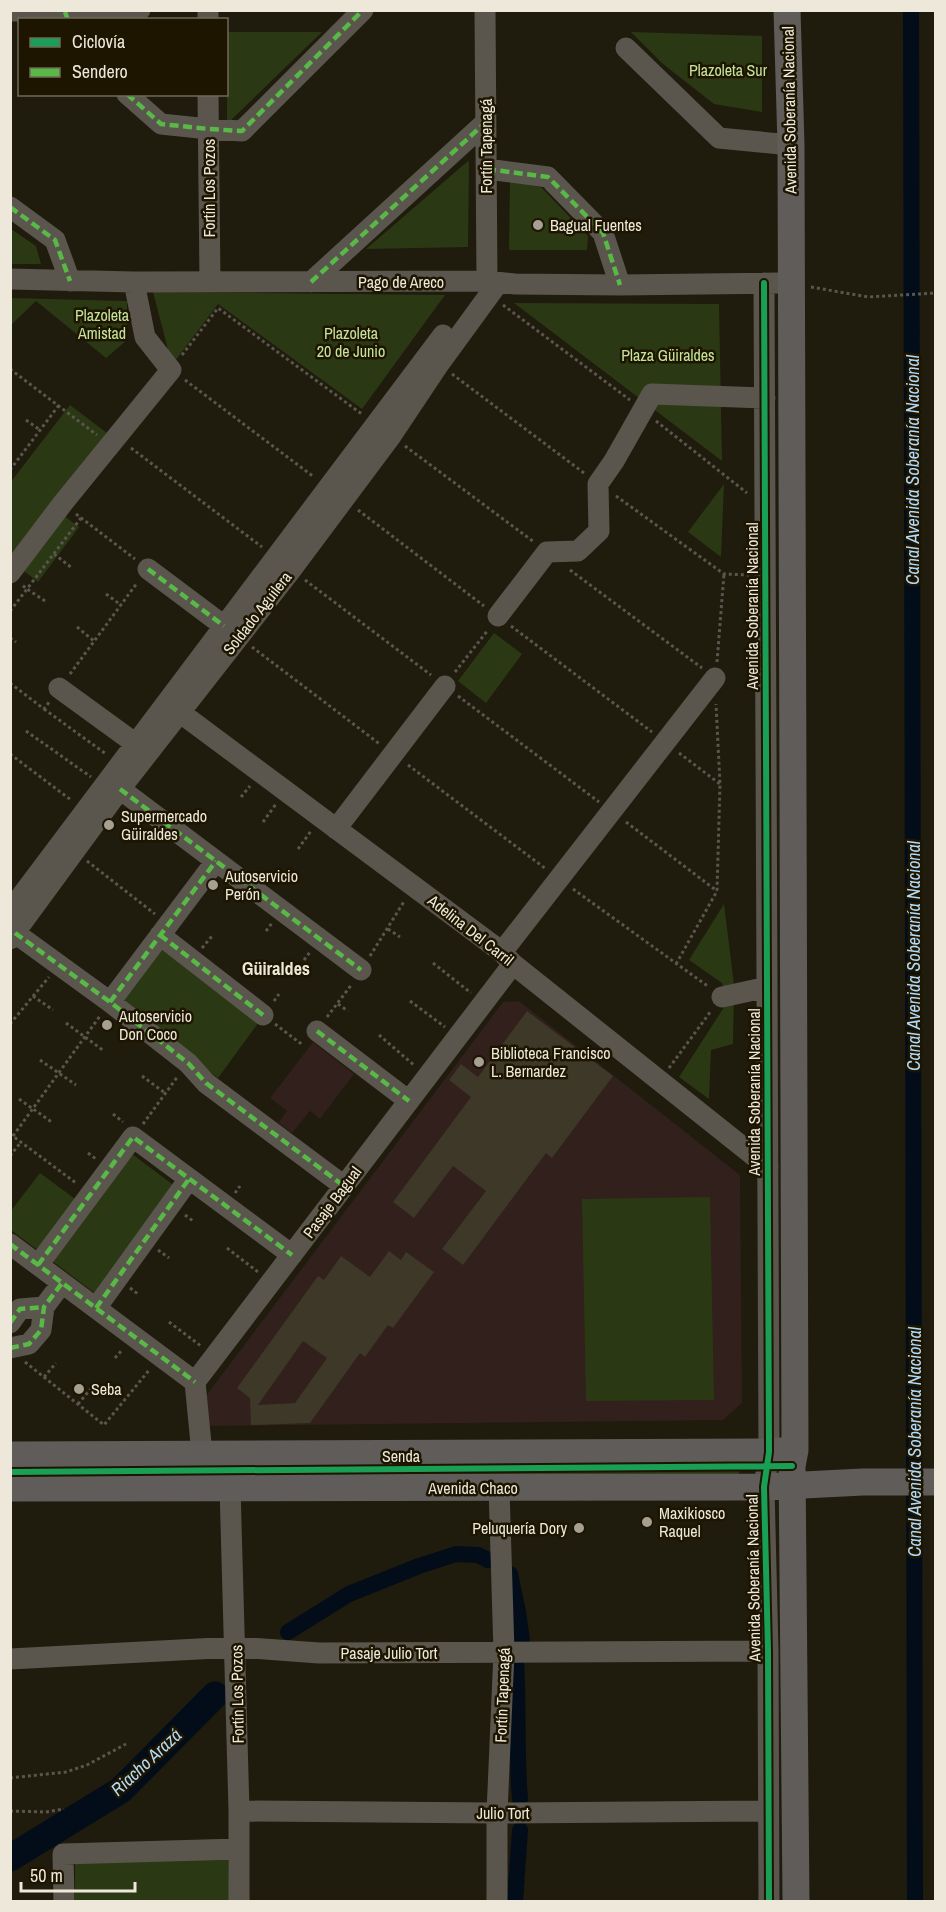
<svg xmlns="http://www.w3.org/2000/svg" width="946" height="1912" font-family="'Archivo Narrow',sans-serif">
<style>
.education{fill:#31201b}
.green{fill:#2b3814}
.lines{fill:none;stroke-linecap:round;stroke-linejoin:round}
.canal{stroke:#030d1a;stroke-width:16}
.river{stroke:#030d1a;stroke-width:27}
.building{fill:#3e3828;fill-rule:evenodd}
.path{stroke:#5a564e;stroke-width:3;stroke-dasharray:3 3;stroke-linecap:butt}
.minor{stroke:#5a564d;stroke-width:21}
.major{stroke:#5f5c59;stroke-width:27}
.quiet{stroke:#58b947;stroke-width:4.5;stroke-dasharray:9 4.5;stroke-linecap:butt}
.cycleway-casing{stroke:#1d1500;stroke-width:10}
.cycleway{stroke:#1a9f57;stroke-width:6}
.poi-dot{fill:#a5a092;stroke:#1d1500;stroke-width:2}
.labels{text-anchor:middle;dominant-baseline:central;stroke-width:5;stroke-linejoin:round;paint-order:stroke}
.park-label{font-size:16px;fill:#c4e49c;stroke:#1d1500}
.street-label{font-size:16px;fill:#ede8da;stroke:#1d1500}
.poi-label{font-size:16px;fill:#ede8da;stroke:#1d1500;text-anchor:start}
.water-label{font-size:18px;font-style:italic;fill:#b2daf9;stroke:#1d1500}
.neighbourhood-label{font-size:18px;font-weight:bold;fill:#ede8da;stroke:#1d1500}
</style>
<rect width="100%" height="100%" fill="#1f1b0d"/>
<!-- education -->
<path class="education" d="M519,1001L740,1175L742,1403L723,1420L209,1426L205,1397L503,1002Z
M313,1042L354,1074L320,1119L310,1111L292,1133L278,1123L287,1111L270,1098Z"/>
<!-- green -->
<path class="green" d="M227,32H322L227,124Z
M631,32L762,36V112L714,104L663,64Z
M469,161L468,247L366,249L468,161Z
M510,182L541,187L588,236L587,250H509Z
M11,229L36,246L41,264H11Z
M153,292L445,295L362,409L218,304L172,365Z
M11,298L127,301V340L106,358L36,301L11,325Z
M514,303L719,304L722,461Z
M70,405L107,433L51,506L79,527L38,582L11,561L10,483Z
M724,484L721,557L688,532Z
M494,633L522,654L486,703L458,681Z
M724,904L734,985L733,1044L711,1050L709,1099L679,1077L728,1001L722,983L689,960Z
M162,949L259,1022L218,1078L120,1004Z
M132,1154L176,1187L96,1294L11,1230L10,1212L40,1173L90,1210Z
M710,1197L714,1400L586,1401L582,1199Z
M179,1465V1479L11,1481L10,1467Z
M739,1465V1479L257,1482L256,1468Z
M228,1857L230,1901H75V1859Z"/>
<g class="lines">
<!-- canal -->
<path class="canal" d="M911,10L915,1902
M510,1574L518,1612L522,1640
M288,1632L349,1594L419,1566L456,1554L478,1555L488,1560
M516,1662C519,1708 516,1754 520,1799
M515,1902L520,1830"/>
<!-- river -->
<path class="river" d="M10,1858L121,1790L215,1695"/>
</g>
<!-- building -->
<path class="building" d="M527,1011L613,1076L552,1158L546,1153L463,1265L442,1249L486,1191L453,1166L414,1218L393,1202L471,1097L449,1080L461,1064L478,1077Z
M389,1251L401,1260L406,1252L434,1272L393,1328L388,1325L365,1357L360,1353L310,1423L251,1425L250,1398L237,1388L318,1276L324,1280L341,1256L370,1277ZM303,1341L327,1358L295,1403L258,1405Z"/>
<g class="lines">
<!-- path -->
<path class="path" d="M811,287L868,297L936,293
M503,305L630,400
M182,355L218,308L363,415
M10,369L97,435
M452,374L584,473
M185,380L314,477
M26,420L40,430
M656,421L747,493
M405,446L534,542
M131,448L262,547
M10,470L59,405
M616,496L724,574L749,575
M358,510L484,606
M76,514L135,559
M54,554L72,568
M570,570L702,668
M305,580L431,675
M106,594L121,605
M45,601L27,589L81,518
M10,611L27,589L22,585
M511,626L652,732
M77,627L94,641
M10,638L16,642
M252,647L381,745
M717,662L724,574
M455,672L488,630
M70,674L137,583
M10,683L44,709L50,701
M458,696L599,802
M44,709L106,754
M26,731L91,777
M679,753L720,784
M10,754L71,800
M408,765L546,869
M241,797L250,786
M263,822L276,804
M626,822L717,891
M298,849L311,831
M87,861L155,914
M573,889L709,987
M388,929L400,937
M266,931L272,923
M202,948L212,936
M370,956L405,900
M304,960L310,952
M433,963L471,993
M676,964L717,891L720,784L716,704
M33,996L53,1010
M274,1001L279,994
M410,1001L445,1027
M338,1004L348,1011
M327,1017L352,984
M66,1023L104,1051
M10,1024L49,977
M275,1024L300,1043L303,1040
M379,1035L415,1066
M40,1060L76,1085
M669,1068L711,1011
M142,1076L165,1093
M19,1099L53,1123
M113,1114L123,1122
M143,1124L178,1076
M10,1134L76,1183
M13,1136L100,1016
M88,1153L96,1159
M10,1156L21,1142
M235,1193L240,1186
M185,1215L193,1221
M227,1248L258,1272
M158,1250L169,1258
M130,1288L138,1294
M169,1322L201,1346
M115,1358L122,1350
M25,1362L104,1425L150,1369
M44,1377L56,1363
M78,1404L94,1385
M10,1778L66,1772L87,1765L126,1744
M10,1811L46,1812L64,1809"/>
<!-- minor -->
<path class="minor" d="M208,10V20
M485,10L487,281
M10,11L140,10
M626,48L719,138L791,145
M127,94L161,124L209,129L242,131L363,10
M208,94L210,282
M487,169L548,177L603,233L620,285
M10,207L55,240L70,281
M10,279L134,282L487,281L515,284L620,285L778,283
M311,282L486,122
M764,283L769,1452L764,1487L768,1651L769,1902
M148,569L224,626
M10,573L63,503L171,370L145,337L134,282
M498,616L547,552L578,551L599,531L598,484L614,461L652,394L765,398
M59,688L136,744
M170,705L502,952L513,964L768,1167
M120,789L361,970
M336,829L445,686
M10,911L443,335
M15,933L110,1002L188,1063L206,1083L344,1186
M160,935L263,1015
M10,939L120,789L291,570L391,436L439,364L498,283
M502,952L715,678
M722,997L767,987
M110,1002L216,861
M317,1031L409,1101
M10,1244L195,1382
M38,1265L133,1137L292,1255
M96,1308L189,1179
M10,1323L20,1309L44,1307
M10,1348L29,1344L41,1330L44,1307L62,1283
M10,1659L236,1647L319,1653L768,1651
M239,1811L497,1813L768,1811
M64,1902L63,1854L238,1849
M239,1902V1811L230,1487L202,1454L195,1382L513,964
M497,1902V1813L504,1652L499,1488"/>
<!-- major -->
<path class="major" d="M787,10L791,145L795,1450L792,1466L796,1902
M10,1455L769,1452L795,1450
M10,1488L764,1487L863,1482H936"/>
<!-- quiet -->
<path class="quiet" d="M65,12L68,20
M127,94L161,124L209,129L242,131L363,10
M487,169L548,177L603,233L620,285
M10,207L55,240L70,281
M311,282L486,122
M148,569L224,626
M120,789L361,970
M15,933L110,1002L188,1063L206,1083L344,1186
M160,935L263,1015
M110,1002L216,861
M317,1031L409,1101
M10,1244L195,1382
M38,1265L133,1137L292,1255
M96,1308L189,1179
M10,1323L20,1309L44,1307
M10,1348L29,1344L41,1330L44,1307L62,1283"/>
<!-- cycleway casing -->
<g class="cycleway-casing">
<path id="cycleway" d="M764,283L769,1452L764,1487L768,1651L769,1902
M10,1472L792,1466"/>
</g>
<!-- cycleway -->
<use href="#cycleway" class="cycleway"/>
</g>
<!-- markers -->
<g class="poi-dot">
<circle cx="538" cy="225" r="6"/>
<circle cx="109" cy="825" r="6"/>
<circle cx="213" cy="885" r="6"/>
<circle cx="107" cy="1025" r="6"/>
<circle cx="479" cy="1062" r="6"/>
<circle cx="79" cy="1389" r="6"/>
<circle cx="647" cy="1522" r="6"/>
<circle cx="579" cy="1528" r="6"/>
</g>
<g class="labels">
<!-- park labels -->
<g class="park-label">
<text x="728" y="70">Plazoleta Sur</text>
<text x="102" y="315">Plazoleta<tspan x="102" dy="18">Amistad</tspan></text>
<text x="351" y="333">Plazoleta<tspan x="351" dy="18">20 de Junio</tspan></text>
<text x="668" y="355">Plaza Güiraldes</text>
</g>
<!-- street labels -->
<g class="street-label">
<text transform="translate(789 110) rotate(-91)">Avenida Soberanía Nacional</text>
<text transform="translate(486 146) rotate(-90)">Fortín Tapenagá</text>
<text transform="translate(209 188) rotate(-90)">Fortín Los Pozos</text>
<text x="401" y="282">Pago de Areco</text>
<text transform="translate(752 606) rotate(-90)">Avenida Soberanía Nacional</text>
<text transform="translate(257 613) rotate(-52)">Soldado Aguilera</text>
<text transform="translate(471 930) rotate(38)">Adelina Del Carril</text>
<text transform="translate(754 1092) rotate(-90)">Avenida Soberanía Nacional</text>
<text transform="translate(332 1202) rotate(-53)">Pasaje Bagual</text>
<text x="401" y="1456">Senda</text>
<text x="473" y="1488">Avenida Chaco</text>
<text transform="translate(753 1578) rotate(-91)">Avenida Soberanía Nacional</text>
<text x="389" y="1653">Pasaje Julio Tort</text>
<text transform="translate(237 1694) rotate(-91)">Fortín Los Pozos</text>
<text transform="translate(502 1695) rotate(-88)">Fortín Tapenagá</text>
<text x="503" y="1813">Julio Tort</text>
</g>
<!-- poi labels -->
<g class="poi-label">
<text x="550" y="225">Bagual Fuentes</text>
<text x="121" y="816">Supermercado<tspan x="121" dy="18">Güiraldes</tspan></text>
<text x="225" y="876">Autoservicio<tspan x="225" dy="18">Perón</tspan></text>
<text x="119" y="1016">Autoservicio<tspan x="119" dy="18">Don Coco</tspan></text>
<text x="491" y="1053">Biblioteca Francisco<tspan x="491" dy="18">L. Bernardez</tspan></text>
<text x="91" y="1389">Seba</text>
<text x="659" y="1513">Maxikiosco<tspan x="659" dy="18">Raquel</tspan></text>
<text x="567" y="1528" text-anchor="end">Peluquería Dory</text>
</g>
<!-- water labels -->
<g class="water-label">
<text transform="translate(912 470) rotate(-90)">Canal Avenida Soberanía Nacional</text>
<text transform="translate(913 956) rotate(-90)">Canal Avenida Soberanía Nacional</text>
<text transform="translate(914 1442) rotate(-90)">Canal Avenida Soberanía Nacional</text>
<text transform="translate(146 1762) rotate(-43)">Riacho Arazá</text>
</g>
<!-- neighbourhood labels -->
<g class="neighbourhood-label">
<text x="276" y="968">Güiraldes</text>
</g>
</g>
<!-- border -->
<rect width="946" height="1912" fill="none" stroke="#ede8da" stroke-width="24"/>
<!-- legend -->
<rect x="18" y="18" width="210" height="78" fill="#1d1500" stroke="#706957" stroke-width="1.5"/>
<rect x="30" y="38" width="30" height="9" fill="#1a9f57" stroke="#706957" stroke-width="1.5"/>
<text x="72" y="48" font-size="18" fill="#ede8da">Ciclovía</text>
<rect x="30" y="68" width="30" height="9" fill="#58b947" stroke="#706957" stroke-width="1.5"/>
<text x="72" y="78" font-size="18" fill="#ede8da">Sendero</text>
<!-- scale -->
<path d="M21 1882v9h114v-9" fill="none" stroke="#ede8da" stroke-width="3"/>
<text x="30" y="1882" font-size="18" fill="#ede8da" stroke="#1d1500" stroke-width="4.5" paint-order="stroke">50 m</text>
</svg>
